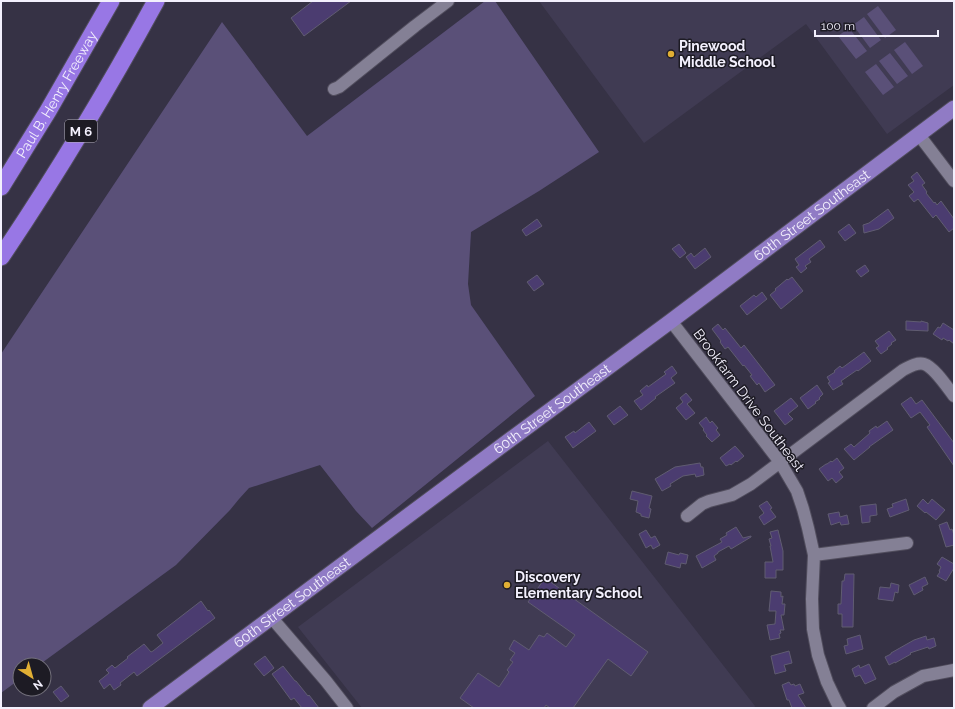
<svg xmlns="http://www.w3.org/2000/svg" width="955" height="709" font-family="Raleway,sans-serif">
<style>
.built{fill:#403b53}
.green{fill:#5a5078}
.building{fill:#4b3c70;stroke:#605c71}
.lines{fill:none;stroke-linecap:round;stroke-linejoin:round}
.minor-casing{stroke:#514d5d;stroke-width:14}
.major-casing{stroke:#514d5d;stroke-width:17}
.highway-casing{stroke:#514d5d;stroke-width:19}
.minor{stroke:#848095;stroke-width:12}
.major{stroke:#907bc5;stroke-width:15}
.highway{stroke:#9877e5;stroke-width:17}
.poi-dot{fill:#e1af34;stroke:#1d1b24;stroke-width:1.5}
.labels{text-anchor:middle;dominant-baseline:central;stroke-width:3;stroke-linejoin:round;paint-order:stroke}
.shield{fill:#1d1b24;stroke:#b3b0bc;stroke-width:1}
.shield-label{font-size:13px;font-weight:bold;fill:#f3f0fd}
.poi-label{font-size:14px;font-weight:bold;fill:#f3f0fd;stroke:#1d1b24;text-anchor:start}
.street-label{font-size:14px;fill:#f3f0fd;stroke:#1d1b24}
</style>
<rect width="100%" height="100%" fill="#363245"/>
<!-- built -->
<path class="built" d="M539,1H954V85L887,134L806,24L644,143Z
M548,441L755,706L754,708H362L298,627Z"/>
<!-- green -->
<path class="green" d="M485,1H495L599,152L539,191L471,232L468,284L471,305L535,396L372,528L356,511L320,465L249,488L239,499L230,510L176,565L39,665H20V679L1,693V354L222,22L307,136Z
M878,6L896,30L885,38L867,14Z
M864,17L881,40L870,48L853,25Z
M849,28L867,51L856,59L838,36Z
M905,42L923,66L912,74L894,50Z
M890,53L908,76L897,84L879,61Z
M876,64L894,87L883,95L865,72Z"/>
<!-- building -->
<path class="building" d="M313,1H351L304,36L291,18Z
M917,172L925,183L922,185L927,192L926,193L934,203L935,202L937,205L941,201L954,219V228L949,232L936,215L933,218L918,199L914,202L909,196L914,192L908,185L914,181L911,177Z
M888,209L894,218L879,229L864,233L863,225L869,223Z
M537,219L542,226L526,236L522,230Z
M849,224L856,233L845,241L838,232Z
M820,240L825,247L809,259L811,262L805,266L807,268L801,273L796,267L799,265L795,259Z
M679,244L686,253L680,258L672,249Z
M705,248L711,257L695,269L686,257L691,253L694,257Z
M865,265L869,271L861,277L856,271Z
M537,275L544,284L534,291L527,282Z
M792,277L803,291L781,309L770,295L776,290L775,289L780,285L787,279L788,280Z
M762,292L767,299L747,315L740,306L754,295L756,297Z
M906,321L921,322V321L928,323V331L906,330Z
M943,323L954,330V344L949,340L948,341L943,338L942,340L933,334L938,327L940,328Z
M718,324L723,330L725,328L741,348L744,345L775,385L765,392L759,383L757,385L750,376L752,375L744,365L743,366L728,347L725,349L720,342L721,341L712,329Z
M889,331L896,340L891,343L892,344L887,348L888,349L881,354L876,348L879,346L875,341Z
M864,352L871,361L858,371L857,370L841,381L843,384L833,390L828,383L830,382L827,377L835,372L834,371L840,366L842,368Z
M672,366L677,373L671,378L675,383L655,397L656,398L641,410L634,401L643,395L640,391L647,385L648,387L666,374L664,372Z
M817,385L823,394L819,398L820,399L815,402L816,403L808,409L800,398Z
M686,393L692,400L687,404L695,413L686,420L676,408L683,402L680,398Z
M911,397L916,404L922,400L954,443V466L927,427L930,425L920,412L911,418L901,404Z
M791,398L798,406L788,414L793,419L785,425L774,411Z
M620,406L628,415L614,425L607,416Z
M706,417L710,423L712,421L718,428L716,430L720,435L712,442L706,436L707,435L703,430L704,429L699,423Z
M887,421L893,430L869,447H870L854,460L844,449L851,444L854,447L870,433L869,431L876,426L877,428Z
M589,422L596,431L573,448L565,437L574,431L575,433Z
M735,446L744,456L737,462L736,461L731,465L730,464L726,466L720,458Z
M837,458L844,468L839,472L843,477L836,483L832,478L828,481L819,469L826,464H827L831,461L832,462Z
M700,463L701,467H703L704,475L696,477L695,474L683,476L670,484L671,486L662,491L655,479L675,467Z
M632,491L652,496L649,508L651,509L649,518L641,516V514L636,512L638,501L630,499Z
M906,499L909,510L890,517L887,509L893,507L892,504Z
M923,499L928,504L932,499L945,510L936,520L926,512L925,513L917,506Z
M767,501L772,508L770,509L776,517L764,525L759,517L764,513L759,506Z
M876,504L877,515L870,516V522L862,523L860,506Z
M839,512L840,517L847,515L849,524L841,525L840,522L831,525L828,514Z
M947,522L950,530L952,529L954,535V545L946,547L939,525Z
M736,527L743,538L751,536V537L731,549L729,546L718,552V553L714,556L716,560L702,568L696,556L722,542L720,539L727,535L726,533Z
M646,530L651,538L655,536L660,545L653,549L651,545L646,548L639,534Z
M778,530L783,551V570H776V578H765V562H773L770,546H771L769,539L772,538L770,532Z
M668,552L679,555L680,553L688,555L686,564L681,563L680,568L665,564Z
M942,557L954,564V568L946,581L937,576L940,572L939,571L941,567L937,564Z
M845,574H854L853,627H842V614H838V604H841L842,581H844Z
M925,577L928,584L922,587L923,590L914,595L909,585Z
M545,578L648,652L631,676L608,659L573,708H550L546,705L544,708H474L460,698L478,673L499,687L509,672L507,670L513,662L510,660L515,653L509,649L514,640L529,650L539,635L544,637L547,633L566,647L575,635L528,602Z
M891,583L899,585L898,593L895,592L893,601L878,599L880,587L890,588Z
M771,591L781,592V597L783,596L782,604H785L784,615H781L784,630H780L781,633L779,634L780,638L770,640L767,625L775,624L776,611H769Z
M201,601L208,611L209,610L215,618L137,676L134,672L120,683L121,685L114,690L110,684L104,689L99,681L109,673L106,670L112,665L115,668L128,658L127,657L144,644L151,652L153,651L163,643L157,635Z
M860,635L863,649L846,654L844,646L848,645L847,639Z
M926,636L927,640L934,638L936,646L929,649L928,647L910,653L911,654L895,663V662L889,665L885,657L891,654V653L914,640Z
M789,651L792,663L784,665L786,671L775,674L771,656Z
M265,656L274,668L264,676L254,664Z
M869,664L876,679L865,684L860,675L855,677L852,669L859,665L860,668Z
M283,666L295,681H296L308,696L309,695L319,708H302L294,698L291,700L272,674Z
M789,682L791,685L794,684L795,686L800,684L804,693L798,695L806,708H792L789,700H787L782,685Z
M61,686L69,696L61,702L53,692Z"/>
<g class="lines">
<!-- minor casing -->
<g class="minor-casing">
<path id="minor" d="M334,89L339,87L415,26L448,1
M919,135L954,181
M671,321L780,462L797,491L803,509L808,528L814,555L812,599L813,629L818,655L827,682L837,703L840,708
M687,516L702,504L709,501L732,495L751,484L903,370C909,367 917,362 924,364C934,367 947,387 954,396
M814,555L907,543
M271,617L326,681L347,708
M873,708L894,692L923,676L954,670"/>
</g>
<!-- major casing -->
<g class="major-casing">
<g id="major">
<path id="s1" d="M150,708L511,439L671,321L954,108"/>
</g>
</g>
<!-- highway casing -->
<g class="highway-casing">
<g id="highway">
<path id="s2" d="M1,187L48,111L111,1"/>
<path d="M1,257C57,174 108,89 156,1"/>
</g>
</g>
<!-- minor -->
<use href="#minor" class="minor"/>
<!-- major -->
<use href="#major" class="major"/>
<!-- highway -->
<use href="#highway" class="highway"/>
</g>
<!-- markers -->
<g class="poi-dot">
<circle cx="671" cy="54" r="4"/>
<circle cx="507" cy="585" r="4"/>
</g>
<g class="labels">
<!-- shield labels -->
<rect class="shield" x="65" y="120" width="32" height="22" rx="3"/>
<g class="shield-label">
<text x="81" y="131">M 6</text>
</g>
<!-- poi labels -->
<g class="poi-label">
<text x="679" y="46">Pinewood<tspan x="679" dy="16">Middle School</tspan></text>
<text x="515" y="577">Discovery<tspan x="515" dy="16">Elementary School</tspan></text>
</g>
<!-- street labels -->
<g class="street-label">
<text stroke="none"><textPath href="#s2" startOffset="108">Paul B. Henry Freeway</textPath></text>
<text stroke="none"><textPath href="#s1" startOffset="825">60th Street Southeast</textPath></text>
<text transform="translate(749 400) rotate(53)">Brookfarm Drive Southeast</text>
<text stroke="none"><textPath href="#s1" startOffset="501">60th Street Southeast</textPath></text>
<text stroke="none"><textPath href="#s1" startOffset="177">60th Street Southeast</textPath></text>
</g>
</g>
<!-- border -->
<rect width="955" height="709" fill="none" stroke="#f3f0fd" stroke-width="4"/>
<!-- north arrow -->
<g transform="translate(32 677) rotate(143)"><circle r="19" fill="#1d1b24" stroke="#73707b"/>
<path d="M0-3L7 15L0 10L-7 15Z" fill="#e1af34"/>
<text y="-6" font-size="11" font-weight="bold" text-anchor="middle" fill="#f3f0fd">N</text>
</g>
<!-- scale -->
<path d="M815 30v6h123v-6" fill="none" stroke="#f3f0fd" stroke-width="2"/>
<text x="821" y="30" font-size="12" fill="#f3f0fd" stroke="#1d1b24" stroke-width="3" paint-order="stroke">100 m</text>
</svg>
